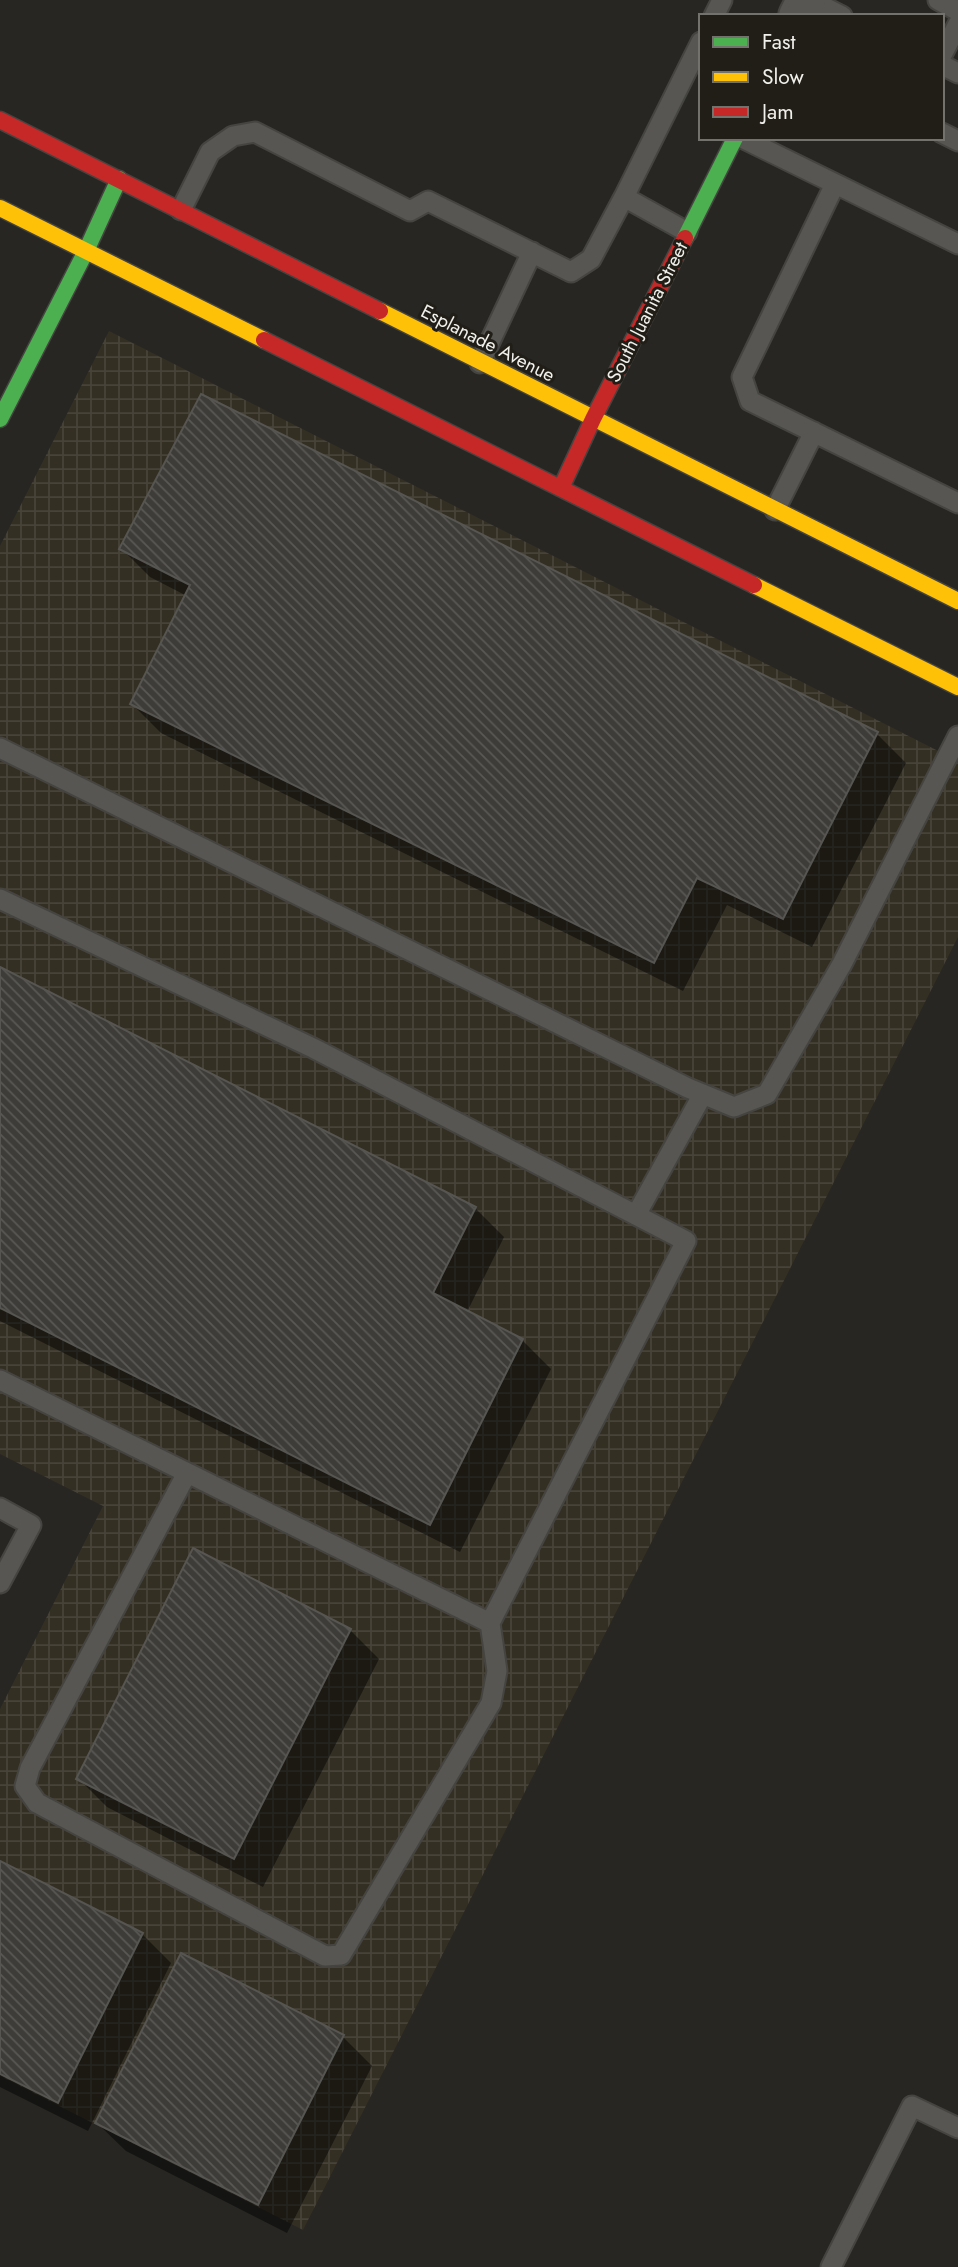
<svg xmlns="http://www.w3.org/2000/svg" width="958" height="2267" font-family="Jost,sans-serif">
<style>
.industrial{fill:url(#industrial-grid)}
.shadow{fill:#0007}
.building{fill:url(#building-back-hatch);stroke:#565552;stroke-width:2}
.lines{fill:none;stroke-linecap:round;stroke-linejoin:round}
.lane-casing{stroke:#454441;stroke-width:23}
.street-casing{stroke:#454441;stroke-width:42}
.fast-casing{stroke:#454441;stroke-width:19}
.slow-casing{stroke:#454441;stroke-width:19}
.jam-casing{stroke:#454441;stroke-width:19}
.lane{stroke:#575652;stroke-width:19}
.street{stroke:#575652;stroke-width:38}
.fast{stroke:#4caf50;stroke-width:16}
.slow{stroke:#ffc107;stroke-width:16}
.jam{stroke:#c62828;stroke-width:16}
.labels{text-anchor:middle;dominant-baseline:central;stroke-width:6;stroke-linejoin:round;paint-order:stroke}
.street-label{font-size:19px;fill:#f2f0eb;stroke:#201e17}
</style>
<defs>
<pattern id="industrial-grid" width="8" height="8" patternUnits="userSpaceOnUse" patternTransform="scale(1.75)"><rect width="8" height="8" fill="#332f23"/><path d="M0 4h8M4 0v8" fill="none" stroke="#474338"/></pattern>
<pattern id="building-back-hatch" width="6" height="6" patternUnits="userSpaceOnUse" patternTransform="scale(1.75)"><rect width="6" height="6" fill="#3e3c38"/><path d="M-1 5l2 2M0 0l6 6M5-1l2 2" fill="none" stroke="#5a5855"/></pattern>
</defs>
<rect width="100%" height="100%" fill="#272622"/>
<!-- industrial -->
<path class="industrial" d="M109,331L958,761V937L303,2230L0,2076V1709L103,1506L0,1454V546Z"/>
<!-- shadow -->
<path class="shadow" d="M121,548L877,734L906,763L812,947L727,905L683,991L161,733L132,704L187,596L150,577Z
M0,969L475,1208L504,1237L467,1312L522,1340L551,1369L460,1552L0,1321Z
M194,1551L350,1630L379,1659L263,1887L107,1807L78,1778Z
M0,1863L142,1934L171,1963L88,2131L0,2087Z
M343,2037L372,2066L287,2233L126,2151L97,2123Z"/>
<!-- building -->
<path class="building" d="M201,394L878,732L783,919L697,878L654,963L130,704L190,585L119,549Z
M0,967L476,1207L433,1293L523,1339L430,1525L0,1308Z
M193,1548L351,1629L234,1859L76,1779Z
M0,1861L143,1933L58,2103L0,2074Z
M181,1953L344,2035L258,2205L95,2123Z"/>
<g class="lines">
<!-- lane casing -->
<g class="lane-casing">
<path id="lane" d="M810,0L842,16
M938,0L958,11
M714,16L722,0
M942,55L958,24
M942,65L958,73
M942,133L958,141
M742,138L958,244
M835,184L742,377L750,401L958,503
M181,210L210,152L233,136L255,132L410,211L428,201L571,272L591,259L624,197
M687,232L624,197L701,42
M480,363L532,252
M775,510L814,432
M0,748L688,1088L734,1107L767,1094L842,964L958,736
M0,899L313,1048L686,1241L490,1623L0,1380
M636,1215L703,1094
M187,1473L30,1768L25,1786L37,1803L325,1956L341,1955L491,1703L497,1671L490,1623
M0,1508L31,1525L0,1583
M831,2267L912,2106L958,2128"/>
</g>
<!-- street casing -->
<g class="street-casing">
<path id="street" d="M798,16L806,0"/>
</g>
<!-- fast casing -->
<g class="fast-casing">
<path id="fast" d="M685,238L735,138
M0,419L86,251L119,179"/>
</g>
<!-- slow casing -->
<g class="slow-casing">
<path id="slow" d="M0,208L264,340
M380,311L958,601
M754,585L958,687"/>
</g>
<!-- jam casing -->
<g class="jam-casing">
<path id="jam" d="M0,120L380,311
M264,340L754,585
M561,488L593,419L685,238"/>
</g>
<!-- lane -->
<use href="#lane" class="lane"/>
<!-- street -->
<use href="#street" class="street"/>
<!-- fast -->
<use href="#fast" class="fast"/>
<!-- slow -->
<use href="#slow" class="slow"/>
<!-- jam -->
<use href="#jam" class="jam"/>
</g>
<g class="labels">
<!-- street labels -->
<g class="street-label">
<text transform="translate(647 312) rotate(-63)">South Juanita Street</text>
<text transform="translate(488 343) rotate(27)">Esplanade Avenue</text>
</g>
</g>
<!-- legend -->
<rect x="699" y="14" width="245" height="126" fill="#201e17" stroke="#74726c" stroke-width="2"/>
<rect x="713" y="37" width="35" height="10" fill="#4caf50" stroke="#74726c" stroke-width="2"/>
<text x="762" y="49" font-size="21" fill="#f2f0eb">Fast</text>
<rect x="713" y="72" width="35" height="10" fill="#ffc107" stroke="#74726c" stroke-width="2"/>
<text x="762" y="84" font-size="21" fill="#f2f0eb">Slow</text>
<rect x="713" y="107" width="35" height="10" fill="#c62828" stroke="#74726c" stroke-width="2"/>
<text x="762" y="119" font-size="21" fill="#f2f0eb">Jam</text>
</svg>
